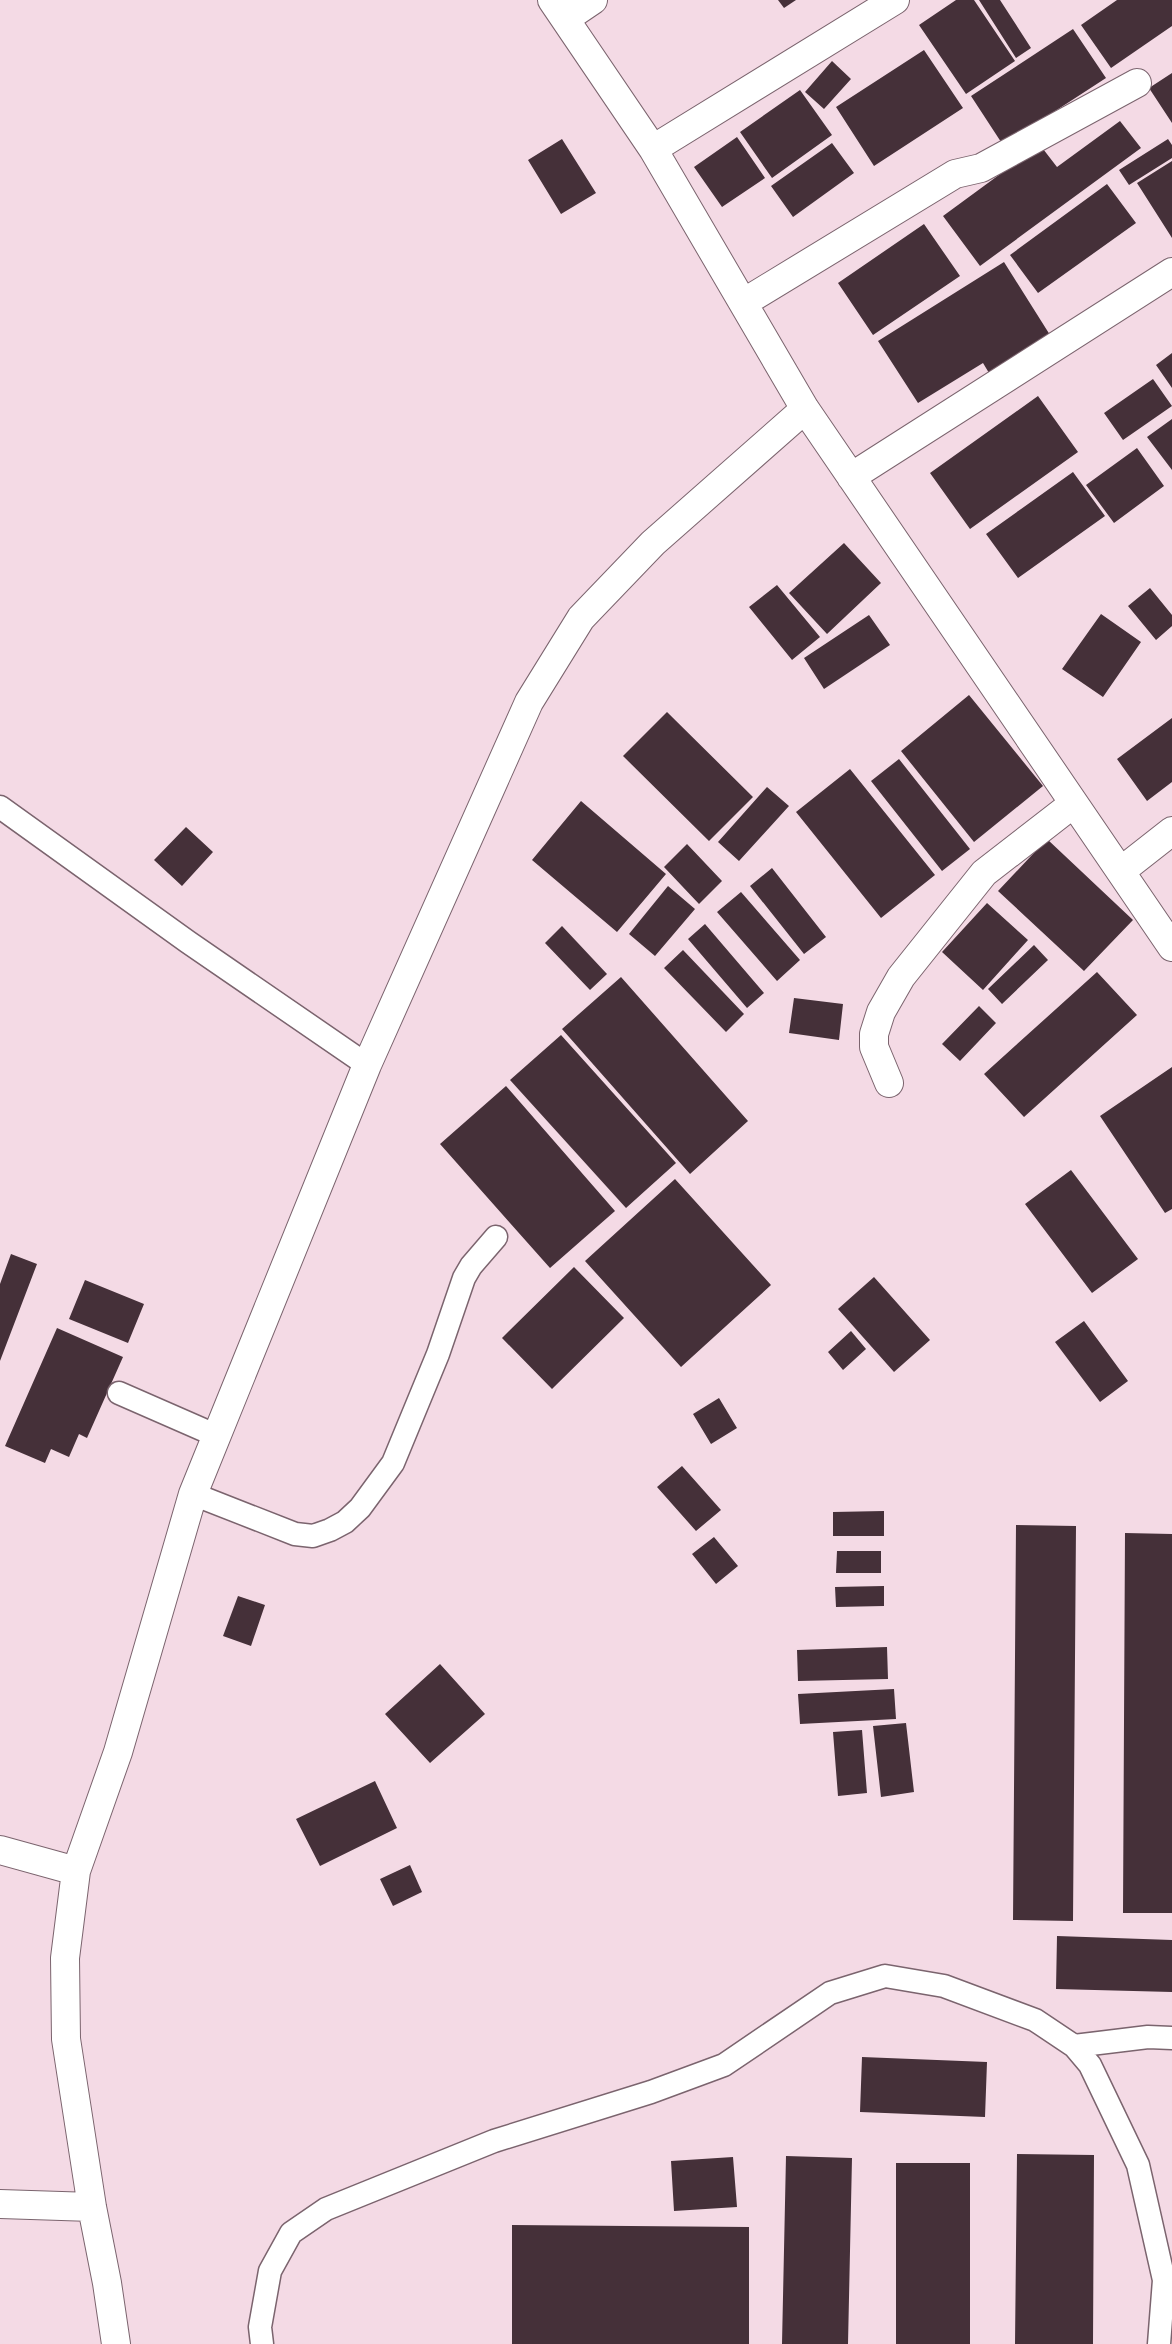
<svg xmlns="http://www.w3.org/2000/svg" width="1172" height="2344" font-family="Jost,sans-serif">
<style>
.building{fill:#453039}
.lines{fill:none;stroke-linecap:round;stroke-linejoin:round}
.lane-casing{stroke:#7b646e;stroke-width:25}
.street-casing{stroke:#7b646e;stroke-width:30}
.lane{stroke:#fff;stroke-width:22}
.street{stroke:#fff;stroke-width:28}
</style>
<rect width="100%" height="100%" fill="#f4dae5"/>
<!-- building -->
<path class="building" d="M778,0H796L784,8Z
M956,0H974L1015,61L966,94L919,25Z
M979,0H1000L1031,48L1016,58Z
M1117,0H1172V26L1111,68L1081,25Z
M1073,29L1106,78L1003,145L971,96Z
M924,50L963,108L874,166L836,107Z
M832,61L851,79L824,109L805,92Z
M1172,73V123L1149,88Z
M800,90L832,135L772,178L740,132Z
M1120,121L1141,148L980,266L943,216L1040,145L1057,167Z
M737,137L765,178L722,207L694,167Z
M562,139L596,193L561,214L528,160Z
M1168,139L1172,145V158L1129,185L1119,170Z
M832,143L854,173L793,217L771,186Z
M1172,161V238L1137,183Z
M1107,184L1136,223L1038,293L1010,255Z
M924,224L960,276L873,335L838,283Z
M1004,262L1050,335L989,373L983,363L918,403L878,341Z
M1172,353V388L1156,365Z
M1153,379L1172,406L1123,440L1104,413Z
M1038,396L1078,452L970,529L930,473Z
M1172,419V470L1147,437Z
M1137,448L1164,486L1114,523L1086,485Z
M1073,472L1105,516L1018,578L986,534Z
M844,543L881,583L827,634L789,593Z
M777,585L820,637L792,660L749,607Z
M1150,588L1172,615V626L1156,640L1128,606Z
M1101,614L1141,642L1103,697L1062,669Z
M869,615L890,645L824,689L804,658Z
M969,695L1043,786L974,842L901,751Z
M667,712L753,797L709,841L623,756Z
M1172,718V782L1147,801L1117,759Z
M899,759L970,849L942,871L871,781Z
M850,769L935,875L881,918L796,812Z
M767,787L789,806L739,861L718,842Z
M581,801L666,874L617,932L532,860Z
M186,827L213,852L182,886L154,860Z
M1047,839L1133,920L1084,971L998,891Z
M687,844L722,881L699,904L664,867Z
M772,868L826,937L804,954L750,886Z
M668,886L695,909L655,956L629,934Z
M741,892L800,960L777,981L717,912Z
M987,903L1028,940L983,990L942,952Z
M705,924L764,993L747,1008L688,939Z
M562,926L607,974L590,990L545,943Z
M1034,945L1048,960L1002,1004L988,989Z
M683,950L744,1014L726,1032L664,968Z
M1097,972L1137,1015L1024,1117L984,1074Z
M621,977L748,1121L690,1174L562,1029Z
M794,998L843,1004L839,1040L789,1033Z
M979,1006L996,1023L960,1061L942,1044Z
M561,1035L676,1163L626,1208L510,1080Z
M1172,1067V1209L1165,1213L1100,1116Z
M506,1086L615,1211L550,1268L440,1144Z
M1071,1170L1138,1259L1092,1293L1025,1204Z
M675,1179L771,1285L681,1367L585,1261Z
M11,1254L37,1264L0,1361V1284Z
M574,1267L624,1318L552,1389L502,1338Z
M874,1277L930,1340L894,1372L838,1309Z
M85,1280L144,1304L128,1343L69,1319Z
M1084,1321L1128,1381L1100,1402L1055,1342Z
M57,1328L123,1357L87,1438L79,1434L69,1457L51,1449L45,1463L5,1446Z
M851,1331L866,1349L843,1370L828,1352Z
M719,1398L737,1428L711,1444L693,1414Z
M682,1466L721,1510L696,1531L657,1487Z
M884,1511V1536H833V1512Z
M1016,1525L1076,1526L1073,1921L1013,1920Z
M1125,1533L1172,1534V1913H1123Z
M714,1537L738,1566L716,1584L692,1554Z
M837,1551H881V1573H836Z
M884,1586V1606L836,1607L835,1587Z
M238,1596L265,1605L251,1646L223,1636Z
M887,1647L888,1679L798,1681L797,1650Z
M440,1664L485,1714L430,1763L385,1714Z
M894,1689L896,1719L800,1724L798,1694Z
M906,1723L914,1792L881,1797L873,1726Z
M862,1730L867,1793L838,1796L833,1732Z
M375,1781L397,1828L320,1866L296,1819Z
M410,1865L422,1892L393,1906L380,1879Z
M1057,1936L1172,1940V1992L1056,1989Z
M862,2057L987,2062L985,2117L860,2112Z
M1017,2154L1094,2155L1093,2344H1015Z
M786,2156L852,2158L848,2344H782Z
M733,2157L737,2207L674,2211L671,2161Z
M896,2163H970V2344H896Z
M512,2225L749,2227V2344H512Z"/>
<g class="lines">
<!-- lane casing -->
<g class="lane-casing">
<path id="lane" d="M0,807L188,942L367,1065
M119,1393L215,1435
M193,1494L295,1534L313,1536L330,1530L345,1522L360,1508L393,1463L438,1354L464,1278L471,1266L496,1237
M1074,2046L1148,2037L1172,2038
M262,2344L260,2327L270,2271L291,2233L326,2209L494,2141L651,2092L724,2065L830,1993L885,1976L944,1986L1035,2020L1074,2046L1090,2065L1138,2165L1164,2280L1159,2344"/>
</g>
<!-- street casing -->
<g class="street-casing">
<path id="street" d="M552,0L653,149L805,409L1172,947
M565,19L593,0
M653,149L895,0
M743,303L955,174L981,168L1137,83
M851,477L1172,272
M1121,871L1172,831
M889,1083L874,1047V1034L881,1012L901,977L984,873L1073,804
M0,1850L76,1871
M0,2204L92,2207
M116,2344L107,2283L92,2207L66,2039L65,1958L76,1871L118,1752L193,1494L367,1065L529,702L581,618L653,543L805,409"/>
</g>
<!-- lane -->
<use href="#lane" class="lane"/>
<!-- street -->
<use href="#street" class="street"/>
</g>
</svg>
